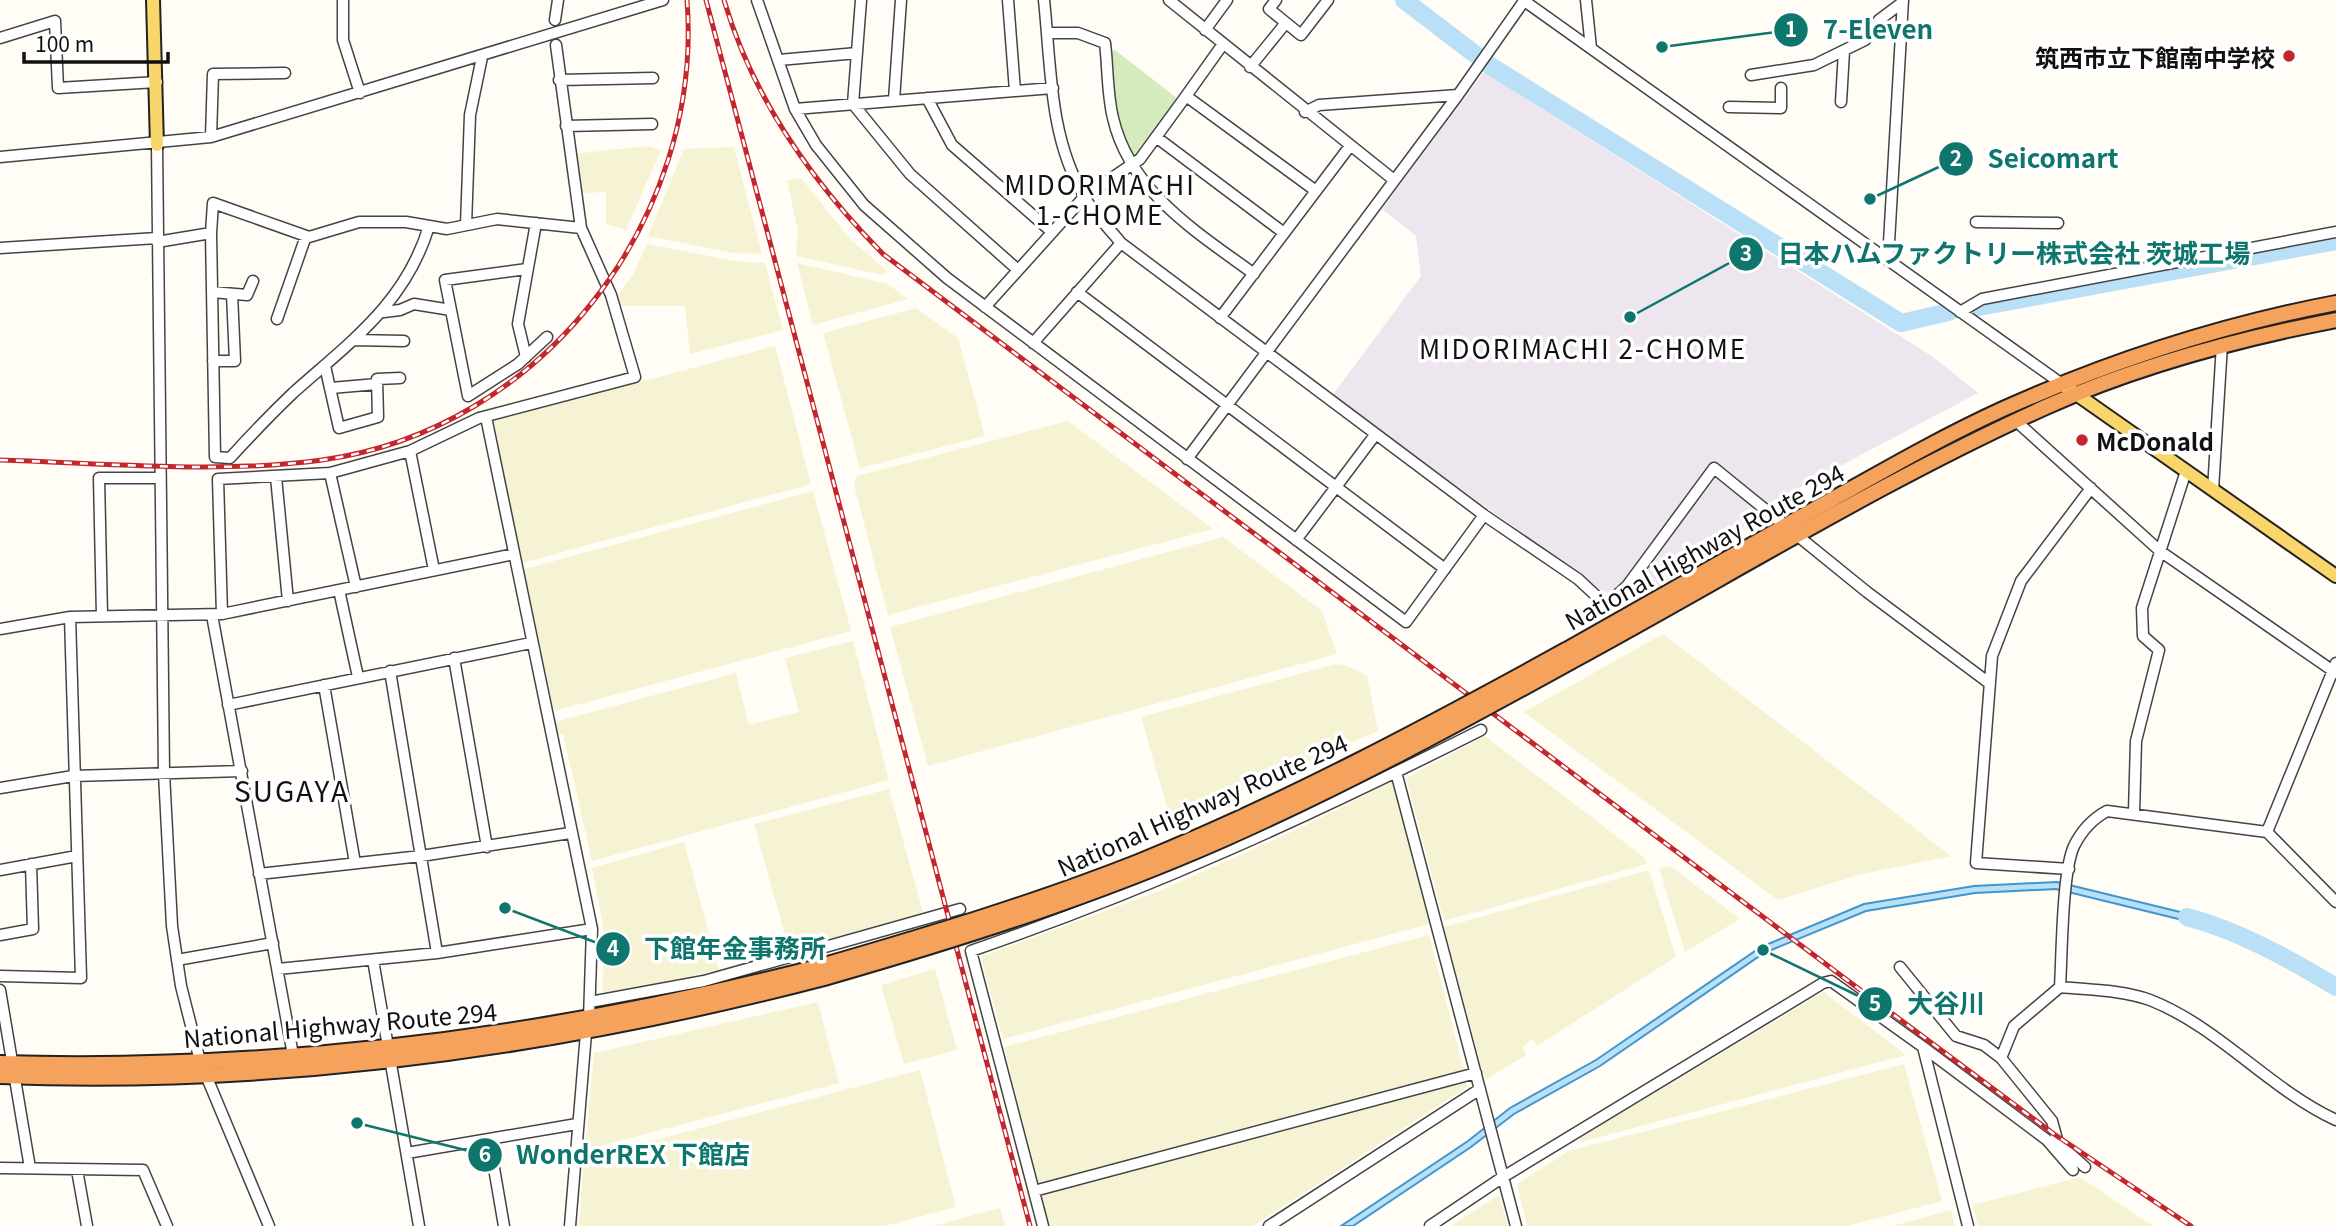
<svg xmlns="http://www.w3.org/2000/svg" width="2336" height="1226" font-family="Georgia,'Noto Sans JP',serif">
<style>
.industrial{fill:#eee6ef}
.farmland{fill:#f6f3d4}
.green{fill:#d5ebbd}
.water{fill:#b9e0f7;stroke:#3f96cf;stroke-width:2}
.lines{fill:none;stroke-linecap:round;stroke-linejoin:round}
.river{stroke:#b9e0f7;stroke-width:18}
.minor-casing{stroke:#444;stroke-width:13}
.major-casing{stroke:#222;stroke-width:16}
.highway-casing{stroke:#222;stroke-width:18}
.minor{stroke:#fff;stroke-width:10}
.major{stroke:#f9d66b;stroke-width:12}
.highway{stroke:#f5a25d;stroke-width:14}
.rail-casing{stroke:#c4262e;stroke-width:5}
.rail{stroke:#fff;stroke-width:2.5;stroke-dasharray:8;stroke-linecap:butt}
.highway-bridge-casing{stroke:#222;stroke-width:18;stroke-linecap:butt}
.highway-bridge{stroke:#f5a25d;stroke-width:14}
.poi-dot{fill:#c4262e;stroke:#fff;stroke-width:2.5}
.labels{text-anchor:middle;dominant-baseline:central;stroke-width:7;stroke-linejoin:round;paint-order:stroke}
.poi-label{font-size:24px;font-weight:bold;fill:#111;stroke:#fff;text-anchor:end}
.street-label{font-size:24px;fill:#111;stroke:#fff}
.neighbourhood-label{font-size:26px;letter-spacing:2px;fill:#111;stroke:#fff}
.quarter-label{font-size:28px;letter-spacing:2px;fill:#111;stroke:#fff}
.leader{fill:none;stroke:#0f766e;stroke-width:2.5}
.callout-dot{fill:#0f766e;stroke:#fff;stroke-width:2.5}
.mark-label{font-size:21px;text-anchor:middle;font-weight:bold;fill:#fff}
.callout-label{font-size:26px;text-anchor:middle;font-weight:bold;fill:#0f766e;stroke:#fff;stroke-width:7;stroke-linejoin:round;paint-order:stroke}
</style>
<rect width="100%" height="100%" fill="#fffdf5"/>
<!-- industrial -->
<path class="industrial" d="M1484,72L1933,357L1978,393L1755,511L1733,543L1630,603L1601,590L1335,398L1334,393L1421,276L1416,236L1382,209Z"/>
<!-- farmland -->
<path class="farmland" d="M647,146L661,150L626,230L606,224V192L583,193L573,154Z
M734,147L762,254L733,253L648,236L684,149Z
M801,178L850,239L887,271L883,275L796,256L798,232L787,180Z
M647,244L734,261L765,263L783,330L690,354L685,306H620L617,296L633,275Z
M797,263L888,284L908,299L813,325Z
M916,308L958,338L985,436L860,468L823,333Z
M775,346L811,484L522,563L493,421Z
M1068,421L1213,529L888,615L854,485L857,476Z
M813,491L851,631L554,711L524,569Z
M1223,537L1322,611L1337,654L928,766L890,627Z
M1663,634L1951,856L1858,875L1778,900L1524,712Z
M853,641L889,780L592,861L563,734L557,735L555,722L736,673L749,725L799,712L785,658Z
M1336,664L1348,666L1367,676L1378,731L1171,821L1141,717Z
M1485,736L1645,858L1647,864L1444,921L1406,778Z
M1392,782L1429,924L1003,1039L981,957L1162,890L1296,830Z
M889,789L923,913L790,953L754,824Z
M684,842L719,970L633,989L602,992L605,937L592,868Z
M1670,866L1740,919L1685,952L1659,868Z
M1649,870L1676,957L1537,1046L1532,1039L1523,1047L1526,1055L1485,1080L1444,927Z
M1429,935L1464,1071L1039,1184L1004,1047Z
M935,969L957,1050L904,1064L881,985Z
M1824,992L1906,1055L1581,1142L1580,1138Z
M818,1002L839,1083L585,1150L594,1053Z
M1904,1064L1942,1201L1847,1226H1527L1517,1184L1569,1151Z
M920,1070L956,1207L884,1226H579L584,1159Z
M1465,1080L1467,1087L1253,1226H1050L1041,1195Z
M2080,1177L2153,1226H1978L1972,1205Z
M1499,1195L1508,1226H1451Z
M1000,1208L1005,1226H933Z
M1951,1210L1955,1226H1892Z"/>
<!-- green -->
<path class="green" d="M1115,50L1178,99L1136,156L1130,154L1118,122L1110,52Z"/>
<!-- water -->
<path class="water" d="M2057,882L2209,919L2207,926L2056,889L1975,893L1866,911L1764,953L1600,1066L1514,1114L1471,1147L1353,1226H1341L1468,1141L1510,1108L1596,1060L1761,947L1864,904L1974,886Z"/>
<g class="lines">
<!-- river -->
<path class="river" d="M1404,0L1476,55
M1489,65L1901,323L1949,312
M1979,307L2336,241
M2187,917C2240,931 2289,959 2336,987"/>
<!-- minor casing -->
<g class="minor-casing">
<path id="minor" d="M343,0V40L360,93
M757,0L795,109L816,145L864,205L947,278L1406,622L1484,515
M861,0L853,104L910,174L1018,270
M1008,0L1015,91
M1044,0C1051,65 1049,138 1084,196C1093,213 1109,228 1121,243L1484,515L1578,579L1606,605L1627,586L1714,468L1867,592L1989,683
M1169,0L1394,180
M1276,0L1269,9L1301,35L1328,0
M1523,0L2062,384
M1586,0L1591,48
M555,20L558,0
M1205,30L1227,0
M1048,33H1078L1105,43C1108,67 1107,94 1113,118C1130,192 1197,232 1254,274
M0,38L55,21L58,88L157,82
M779,60L857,53
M1250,67L1285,24
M1751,75L1814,65L1865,40L1879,20L1903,2
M559,80L653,78
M1186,96L1223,44
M927,98L952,145L1052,232
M894,100L901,0
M1841,102L1844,51
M1729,107L1781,108V88
M795,109L1053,88
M1305,112L1319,105L1458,95
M566,126L652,124
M211,137L213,74L285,73
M1156,137L1284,233
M157,145L164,773L172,926L181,986L200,1061L269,1226
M0,157L211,137L663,0
M1976,222L2058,223
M466,225L470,115L482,57
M429,226C406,303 350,342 293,393C271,414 250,436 230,458L215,457L211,233L213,203L309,237L359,222H406L447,229L497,219L581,228
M157,242L211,233
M0,248L157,238
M1888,260L1903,0
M527,269L445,280L468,396L518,364L547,337
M212,292L247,295L253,281
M1077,292L1445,569
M985,307L1084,197L1140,159L1186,96L1316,191
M384,312L400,310L414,304L451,310
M1960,312L1982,299L2336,232
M1220,318L1350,146
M277,319L306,236
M354,340L404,341
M1033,343L1121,243
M526,357L518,324L536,223
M213,361H235L232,294
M325,366L339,428L378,417L377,379L400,378
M331,388L377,384
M486,417L592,929L589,1019
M2016,421L2160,551L2336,673
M410,451L434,570
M1187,459L1458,95L1524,1
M330,473L356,587
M276,477L288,601
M2213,490L2222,344
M1296,540L1375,435
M339,590L358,677
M222,614L218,479L330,473L410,451L479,418L635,377L611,295L581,228L556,45
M212,615L293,1055
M102,616L99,478H160
M0,629L70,617L222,614L514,554
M454,658L487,847
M390,671L437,953
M324,685L355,863
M228,705L531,643
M1396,772L1516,1226
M0,788L73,776L242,771
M2134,813L2136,741L2159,650L2143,636L2142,608L2186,471
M2267,832L2336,663
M2069,869L1976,863L1992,656L2021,581L2091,488
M0,870L77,856
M259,874L421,856L570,833
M2336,902L2267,832L2107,811C2092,819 2082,830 2074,846C2062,872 2062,954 2060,987C2089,990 2123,990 2150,1000C2219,1027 2269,1089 2336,1120
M0,935L33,929L31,864
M177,960L273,943
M373,960L419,1226
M1900,967L1956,1036L1984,1045L2001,1058L2014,1026L2060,987
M278,969L437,953L592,929
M0,976L81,978L70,617
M0,990L30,1168
M590,1002L704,981L960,909
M1923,1047L2047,1140L2073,1170
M2001,1058L2052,1121L2058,1143L2085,1167
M489,1139L504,1226
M407,1153L577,1124
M0,1168L143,1170L167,1226
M77,1170L87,1226
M1034,1191L1476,1073
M570,1226L586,1033
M1043,1226L971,951C1149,890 1314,814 1481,730
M1269,1226L1480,1089
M1430,1226L1503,1177L1823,983L1831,981L1923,1047L1968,1226"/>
</g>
<!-- major casing -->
<g class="major-casing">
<path id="major" d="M153,0L157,145
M2062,384L2336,576"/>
</g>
<!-- highway casing -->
<g class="highway-casing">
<path id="highway" d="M1566,650C1646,605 1726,560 1806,514C1871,478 1935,440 2003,409C2110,361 2221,325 2336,303
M1572,661C1729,576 1885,479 2048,406C2140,365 2238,339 2336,320
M0,1063C277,1071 552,1036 821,966
M0,1076C279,1087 555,1048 824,978"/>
</g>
<!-- minor -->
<use href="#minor" class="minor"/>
<!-- major -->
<use href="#major" class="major"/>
<!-- highway -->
<use href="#highway" class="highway"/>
<!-- rail casing -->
<g class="rail-casing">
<path id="rail" d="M706,0L1030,1226
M724,0C753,99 812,182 883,254L1843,977L2054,1134L2191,1226
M0,460C103,463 221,474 322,460C542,430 704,219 687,0"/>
</g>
<!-- rail -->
<use href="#rail" class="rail"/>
<!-- highway-bridge casing -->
<g class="highway-bridge-casing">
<path id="highway-bridge" d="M821,966C928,935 1034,903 1138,862C1286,802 1426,727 1566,650
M824,978C960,939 1095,896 1224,839C1344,786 1458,724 1572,661"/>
</g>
<!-- highway-bridge -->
<use href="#highway-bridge" class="highway-bridge"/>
</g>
<!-- markers -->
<g class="poi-dot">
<circle cx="2289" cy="56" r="7"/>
<circle cx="2082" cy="440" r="7"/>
</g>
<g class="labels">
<!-- poi labels -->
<g class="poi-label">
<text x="2275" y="56">筑西市立下館南中学校</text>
<text x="2096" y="440" text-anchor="start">McDonald</text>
</g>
<!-- street labels -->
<g class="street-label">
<text transform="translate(1704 546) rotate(-29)">National Highway Route 294</text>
<text transform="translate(1202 804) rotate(-24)">National Highway Route 294</text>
<text transform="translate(340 1024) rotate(-5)">National Highway Route 294</text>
</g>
<!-- neighbourhood labels -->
<g class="neighbourhood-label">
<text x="1100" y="183">MIDORIMACHI<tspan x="1100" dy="30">1-CHOME</tspan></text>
<text x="1583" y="347">MIDORIMACHI 2-CHOME</text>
</g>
<!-- quarter labels -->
<g class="quarter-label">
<text x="292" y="790">SUGAYA</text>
</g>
</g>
<!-- callouts -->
<path class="leader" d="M1662 47L1791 30M1870 199L1956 159M1630 317L1746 254M505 908L613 949M1763 950L1875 1004M357 1123L485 1155"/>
<g class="callout-dot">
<circle cx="1662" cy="47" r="7"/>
<circle cx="1870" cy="199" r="7"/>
<circle cx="1630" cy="317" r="7"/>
<circle cx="505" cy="908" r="7"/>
<circle cx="1763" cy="950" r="7"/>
<circle cx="357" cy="1123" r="7"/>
<circle cx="1791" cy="30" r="18"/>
<circle cx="1956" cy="159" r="18"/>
<circle cx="1746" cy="254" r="18"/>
<circle cx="613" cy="949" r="18"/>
<circle cx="1875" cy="1004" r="18"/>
<circle cx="485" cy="1155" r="18"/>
</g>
<g class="mark-label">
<text x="1791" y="37">1</text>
<text x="1956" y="166">2</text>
<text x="1746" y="261">3</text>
<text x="613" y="956">4</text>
<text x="1875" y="1011">5</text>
<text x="485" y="1162">6</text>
</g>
<g class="callout-label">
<text x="1878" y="39">7-Eleven</text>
<text x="2053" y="168">Seicomart</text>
<text x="2014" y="263">日本ハムファクトリー株式会社 茨城工場</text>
<text x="735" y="958">下館年金事務所</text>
<text x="1946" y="1013">大谷川</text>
<text x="633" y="1164">WonderREX 下館店</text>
</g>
<!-- scale -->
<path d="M24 52v10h144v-10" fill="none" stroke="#111111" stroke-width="3.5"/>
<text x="35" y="52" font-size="21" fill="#111111" stroke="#ffffff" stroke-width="5" paint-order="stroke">100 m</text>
</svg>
